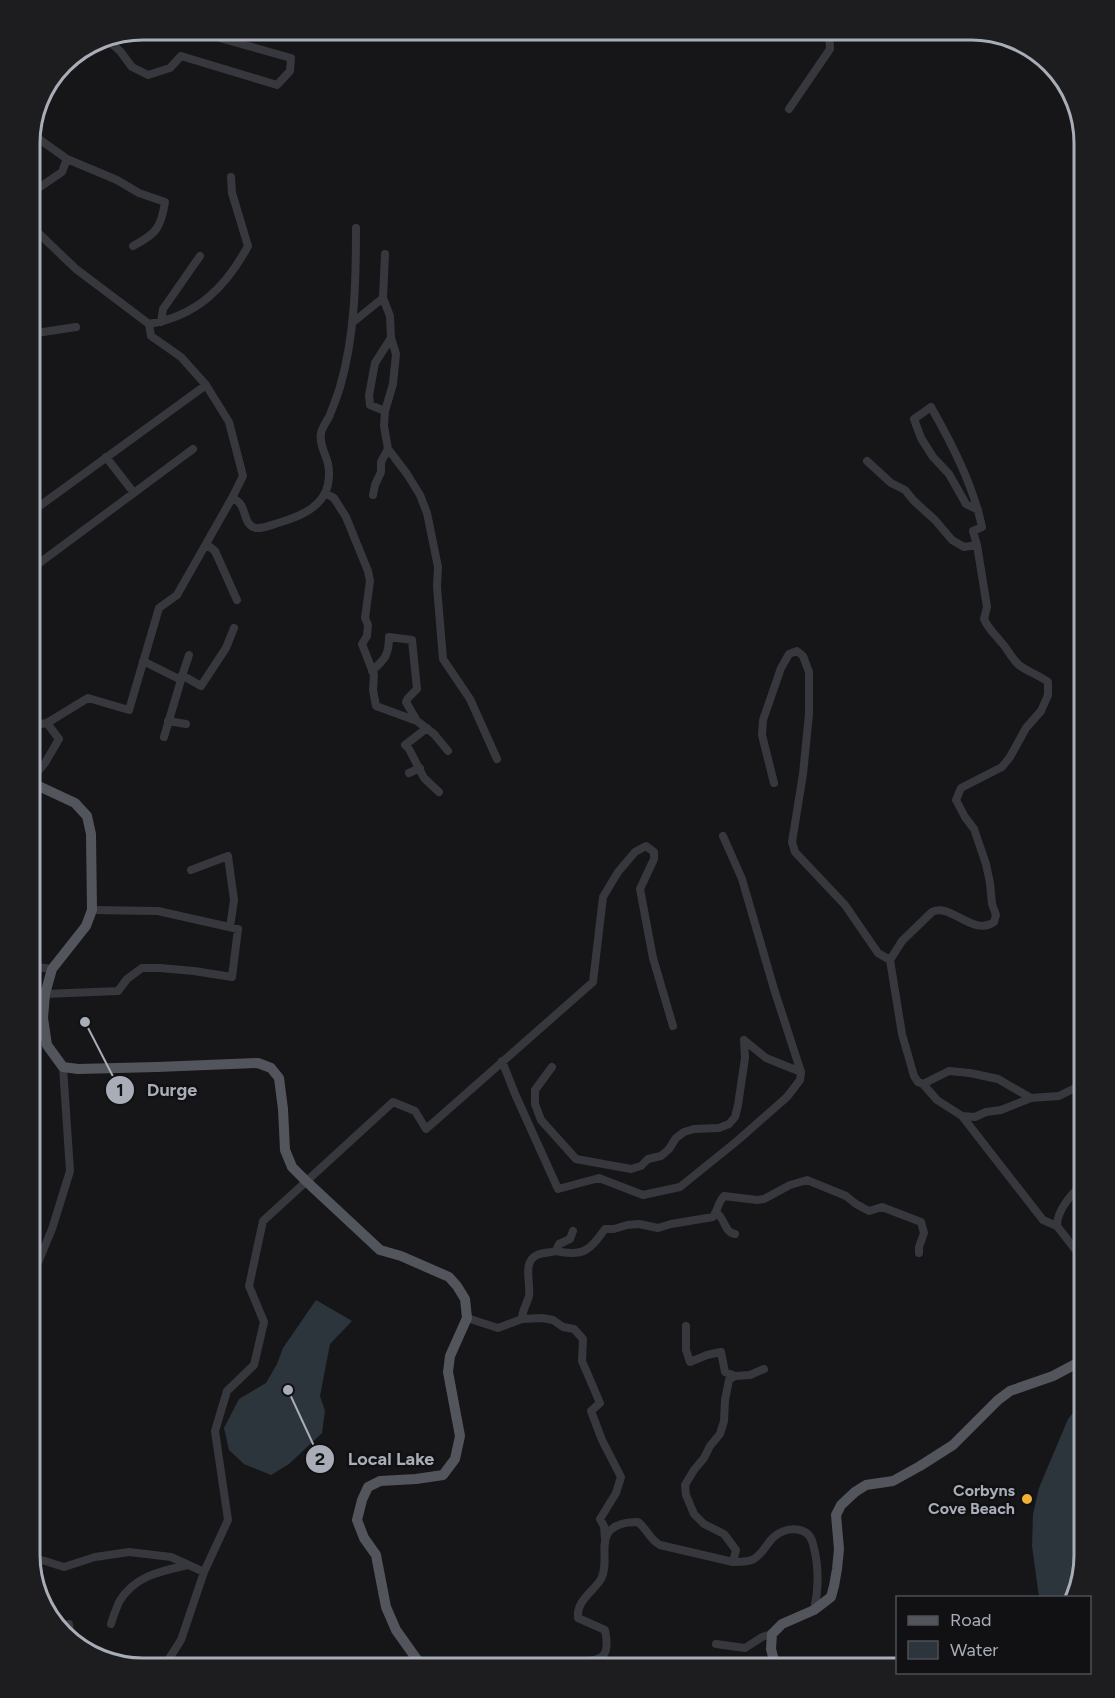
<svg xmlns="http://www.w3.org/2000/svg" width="1115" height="1698" font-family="Figtree,sans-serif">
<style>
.water{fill:#2c353c}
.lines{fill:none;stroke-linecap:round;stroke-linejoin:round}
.minor{stroke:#37383d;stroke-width:8}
.major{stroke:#53555c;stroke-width:10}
.poi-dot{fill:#f2b134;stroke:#111113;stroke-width:2}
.labels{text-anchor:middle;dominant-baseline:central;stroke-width:5;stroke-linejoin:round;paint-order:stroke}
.poi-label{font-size:16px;font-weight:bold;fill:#a8adb8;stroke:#111113;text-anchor:end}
.rim{fill:none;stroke:#a8adb8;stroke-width:3}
.leader{fill:none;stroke:#a8adb8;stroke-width:2}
.callout-dot{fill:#a8adb8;stroke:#111113;stroke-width:2}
.mark-label{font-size:18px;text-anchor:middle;font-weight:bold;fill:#111}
.callout-label{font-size:18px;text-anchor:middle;font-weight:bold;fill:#a8adb8;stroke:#111113;stroke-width:5;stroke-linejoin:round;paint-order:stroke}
</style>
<rect width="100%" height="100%" fill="#161618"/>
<!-- water -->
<path class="water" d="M316,1300L352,1321L330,1344L320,1396L325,1411L322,1433L289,1464L271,1475L244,1464L229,1450L224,1428L239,1399L266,1383L277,1364L283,1348Z
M1085,1398V1554L1073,1597H1039L1032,1546L1033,1514L1039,1488L1068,1419Z"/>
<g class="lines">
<!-- minor -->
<path class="minor" d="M105,38L120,51L132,67L148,75L170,68L181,56L277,85L290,71L291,58L191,30
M789,109L830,49L829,30
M67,159L117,180L139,193L165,202C161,228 156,234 133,246
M30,186L40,187L62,172L67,159L32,134
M30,225L76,269L149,324C197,316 226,287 248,246L232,193L231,177
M383,298L385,254
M161,322L163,309L200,256
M352,323L383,298L390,316L391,338L396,354L393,384L385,411L384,426L388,449L407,474L420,495L427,513L438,567L437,587L443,659L470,699L497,759
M30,334L76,327
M385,411L370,405L369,395L375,363L391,338
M106,457L134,493
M867,461L891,483L905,490L914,501L935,520L952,540L964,547L977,545
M325,493L334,498L346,517L368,571L370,581L365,618L368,625L367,636L362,644L374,675L373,690L376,706L417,721L434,734L448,751
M373,495L375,485L381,472V462L388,449
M232,498C249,504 241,525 256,528C263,529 271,525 278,523C295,518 318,510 326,491C329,484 330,472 328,464C326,454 319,445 321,433C322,428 326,422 329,417C333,407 337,397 340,387C355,336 356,280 356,228
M978,510L966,504L949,474L933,457L921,438L914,419L931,407C952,444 973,485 982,527L973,531L977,545L987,607L984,619C989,630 994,633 1001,642C1008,649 1011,658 1019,665C1028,672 1039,675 1048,682V695L1041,711L1026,728L1010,757L1002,767L961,788L956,800L965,817L974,829L986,864L990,883L992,904L996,915L994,922C973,937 950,902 932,912L902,941L890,960L902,1034L914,1076L918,1082L923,1084L949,1071L970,1073L998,1079L1031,1098L1059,1096L1085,1083
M30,513L206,385
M206,544L215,551L237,600
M30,570L193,449
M143,661L181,680L164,737
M372,671C385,659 389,655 389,637L412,640L417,689L408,698L406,702L417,721
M182,675L201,686L226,648L234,628
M181,679L189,655
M168,721L186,724
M30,726L47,723L88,698L129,710L159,608L177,595L232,498L243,476L229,422L206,385L181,357L151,336L149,324
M427,728L405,745L409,749L424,778L439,792
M409,773L420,768
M30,781L45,763L59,739L47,723
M774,783L762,735L763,720L781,668L789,654L797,651L803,656L809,672V714L803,774L792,842L795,852L845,905L878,953L890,960
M191,870L228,856L234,900L230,927
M30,966L52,969
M45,994L118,991L127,979L142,968H160L194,971L232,977L238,929L158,911L92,910
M744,1040L766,1058L801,1072
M502,1061L515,1094L558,1189L599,1178L643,1195L680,1187L737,1141L787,1097L800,1080L801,1072L774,989L742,879L723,836
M552,1067L535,1090V1104L541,1120L576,1159L631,1169L641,1166L648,1159L661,1156L669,1149L676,1138L684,1132L694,1129L719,1128L729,1124L735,1117L738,1105L745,1058L744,1040
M923,1084L937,1100L962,1116L975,1117L986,1112L1001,1110L1031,1098
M962,1116L1043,1220L1057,1226
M716,1212C726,1220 724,1232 735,1234
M556,1251C584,1257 590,1250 605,1229H614L627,1225L639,1224L658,1228L671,1224L713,1217C718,1210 718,1202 724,1196L757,1200L764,1199L790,1185L807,1180L846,1196L856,1204L869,1211L882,1207L921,1222L924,1233L919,1247V1253
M1085,1262L1057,1226C1057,1210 1072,1192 1085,1184
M30,1282L52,1229L70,1171L63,1067
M467,1318L498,1328L522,1319L542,1318L553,1320L563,1327L574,1329L583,1339L582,1361L600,1403L591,1411L602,1440L621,1477L616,1493L600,1519L604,1526L605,1539
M522,1319C522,1310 527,1304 529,1296C531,1283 522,1262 537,1255C543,1252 550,1253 556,1251L559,1244L570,1239L573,1231
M686,1326V1350L690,1362L707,1355L721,1352L725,1372L735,1376
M31,1559L45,1561L64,1567L95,1557L129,1552L171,1557L204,1572
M733,1562L736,1550L724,1534L704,1524L694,1514L686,1495L685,1485L694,1470L704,1458L710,1446L720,1434L724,1421L725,1400L729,1380L735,1376L750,1375L764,1369
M69,1624L71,1638
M111,1624C113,1617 116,1609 119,1602C134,1576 161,1571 188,1565
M716,1644L745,1648L762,1637L772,1634
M163,1668L181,1640L204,1572L228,1520L215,1431L227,1391L254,1365L264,1322L249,1286L263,1221L393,1102L415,1111L426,1129L593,982L603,897L618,872L635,852L646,846L654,852V859L640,889L653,958L673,1026
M569,1668C584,1653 614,1673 605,1630L578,1618C576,1601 593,1592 601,1579C609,1564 600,1545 608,1533C615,1523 628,1522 638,1522C647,1529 650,1540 660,1545L733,1562C740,1562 746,1562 752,1560C763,1555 766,1543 775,1536C788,1526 809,1526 813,1544C819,1566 819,1588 814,1610"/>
<!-- major -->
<path class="major" d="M30,782L75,803L87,816L91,834L92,910L86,926L52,969L45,994L43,1018L47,1045L63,1067L78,1069L157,1067L258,1063L271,1068L279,1078L283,1109L285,1150L292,1167L306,1181L380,1250L401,1256L449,1277L457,1286L465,1299L467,1318L450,1356L448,1372L460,1436L455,1459L443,1475L416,1479L380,1481L368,1487L362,1500L357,1520L364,1538L376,1555L386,1607L396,1630L423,1668
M776,1668L771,1649L772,1634L782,1624L814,1610L831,1597L834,1586L837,1569L839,1549L836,1515L841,1505L855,1492L866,1485L893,1481L920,1466L953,1445L998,1400L1010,1391L1053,1376L1085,1359"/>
</g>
<!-- markers -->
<circle class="poi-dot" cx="1027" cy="1499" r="6"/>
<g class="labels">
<!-- poi labels -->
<g class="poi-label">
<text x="1015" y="1490">Corbyns<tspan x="1015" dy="18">Cove Beach</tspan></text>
</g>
</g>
<!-- crop -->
<path d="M0 0H1115V1698H0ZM143 40H971A103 103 0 0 1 1074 143V1555A103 103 0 0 1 971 1658H143A103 103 0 0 1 40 1555V143A103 103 0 0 1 143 40Z" fill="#1d1d20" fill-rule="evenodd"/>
<path class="rim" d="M143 40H971A103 103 0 0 1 1074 143V1555A103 103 0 0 1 971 1658H143A103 103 0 0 1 40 1555V143A103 103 0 0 1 143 40Z"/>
<!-- callouts -->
<path class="leader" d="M85 1022L120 1090M288 1390L320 1459"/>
<g class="callout-dot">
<circle cx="85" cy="1022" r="6"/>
<circle cx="288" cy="1390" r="6"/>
<circle cx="120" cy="1090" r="15"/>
<circle cx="320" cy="1459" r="15"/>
</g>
<g class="mark-label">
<text x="120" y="1096">1</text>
<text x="320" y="1465">2</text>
</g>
<g class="callout-label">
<text x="172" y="1096">Durge</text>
<text x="391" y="1465">Local Lake</text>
</g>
<!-- legend -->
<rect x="896" y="1596" width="195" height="78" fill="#111113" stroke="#4d4f55" stroke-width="1.5"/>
<rect x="908" y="1616" width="30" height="9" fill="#53555c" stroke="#4d4f55" stroke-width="1.5"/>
<text x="950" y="1626" font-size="18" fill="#a8adb8">Road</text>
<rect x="908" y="1641" width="30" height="18" fill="#2c353c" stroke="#4d4f55" stroke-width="1.5"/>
<text x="950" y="1656" font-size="18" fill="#a8adb8">Water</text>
</svg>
